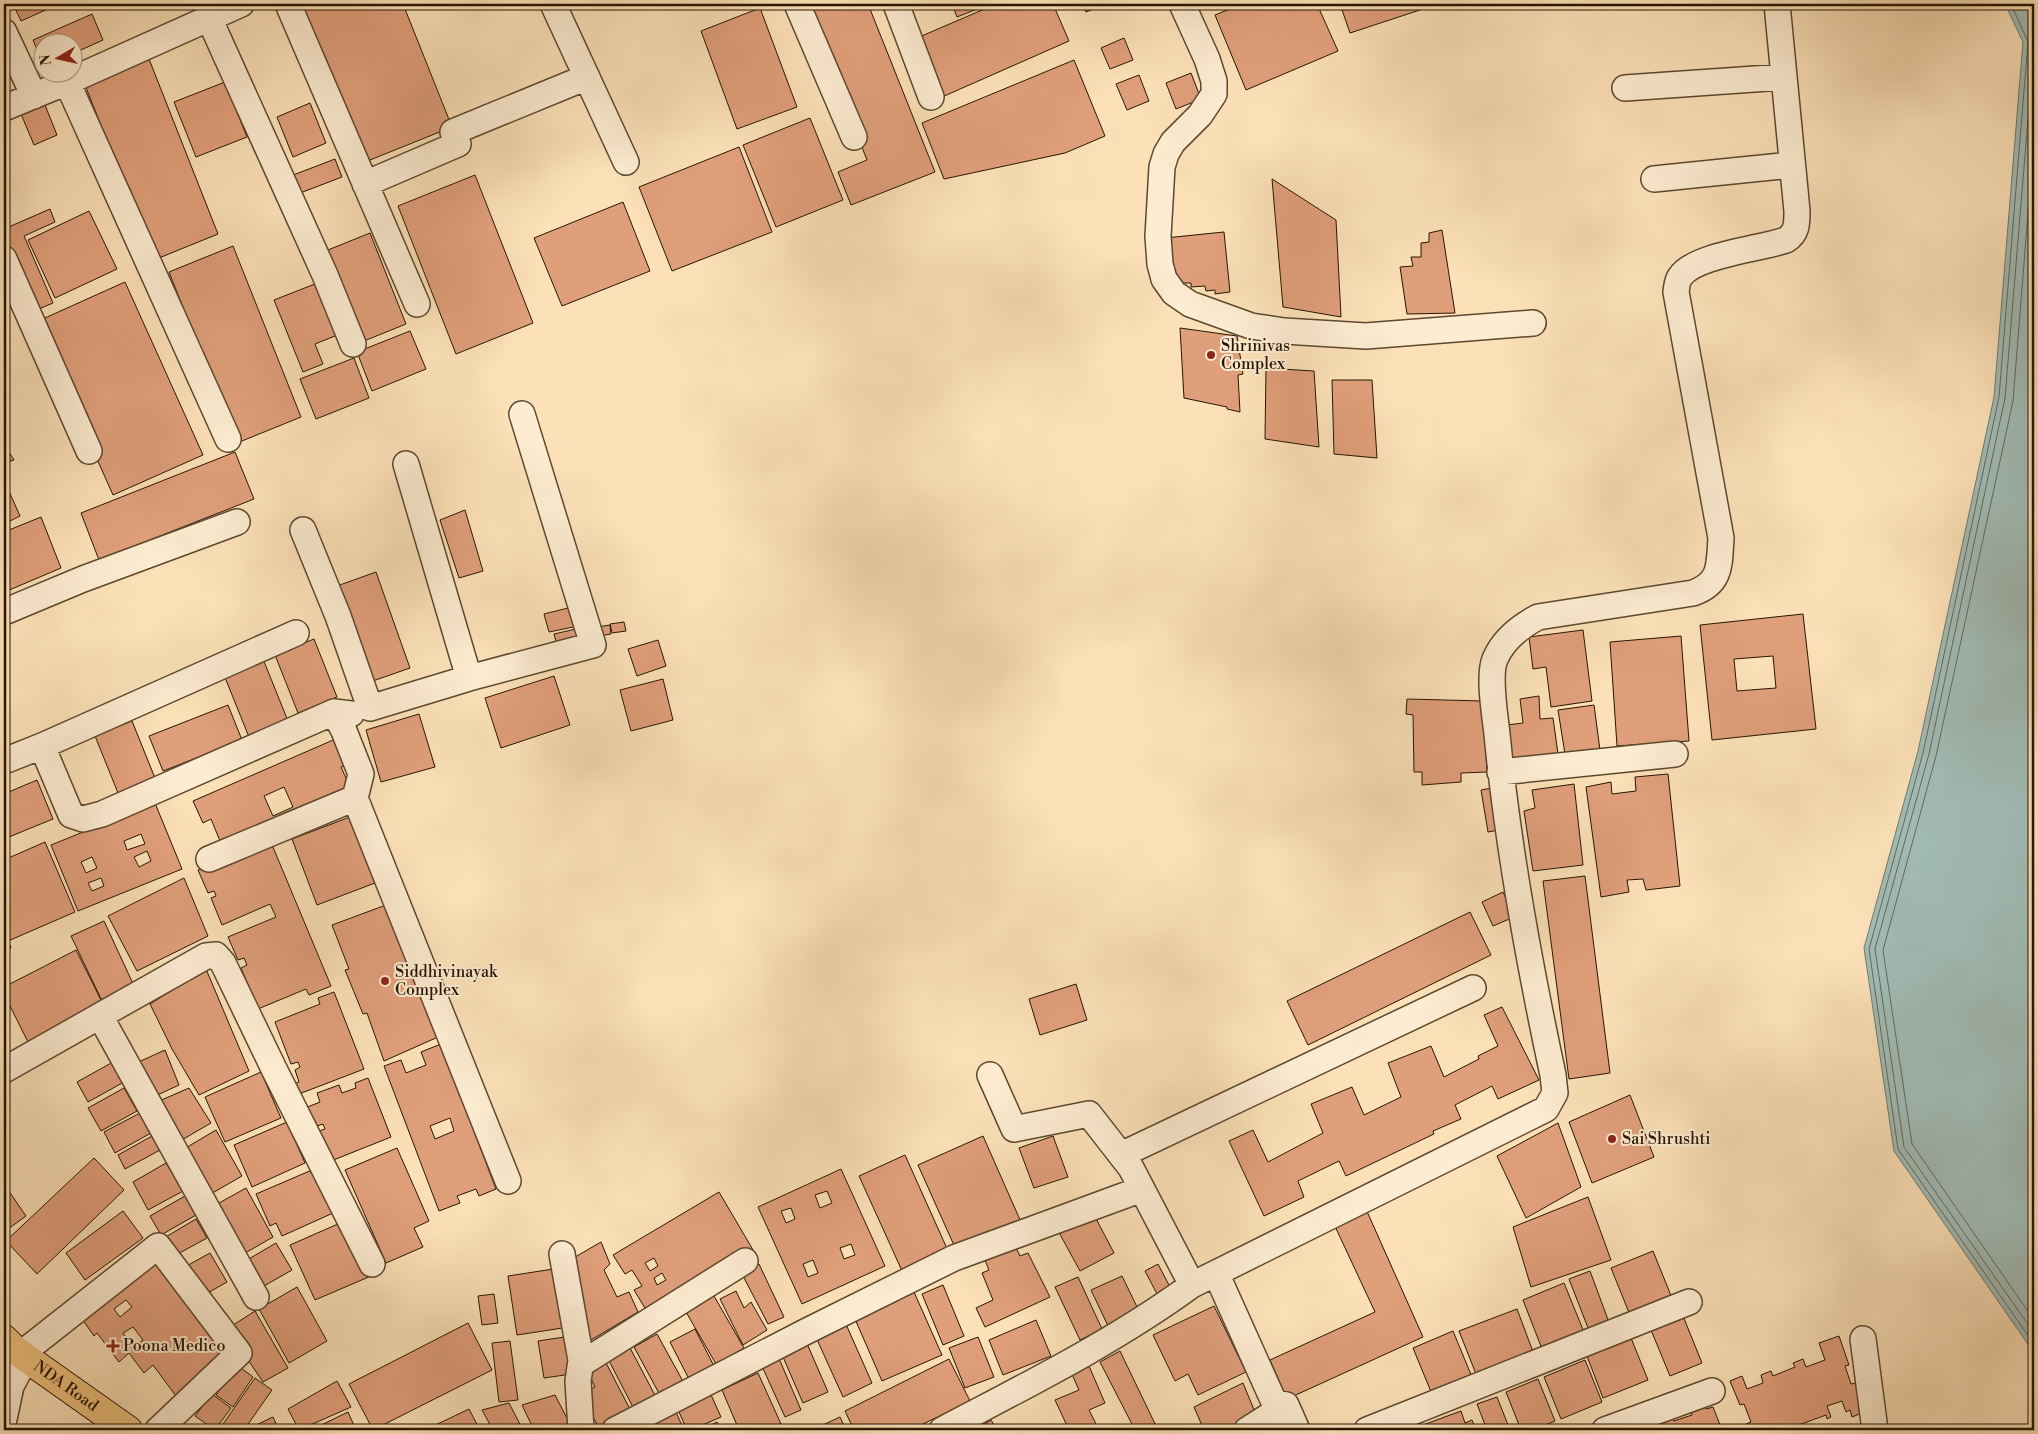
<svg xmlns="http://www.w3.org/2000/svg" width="2038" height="1434" font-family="'Libre Bodoni',serif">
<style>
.water{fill:#a1bcb6;stroke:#70796e}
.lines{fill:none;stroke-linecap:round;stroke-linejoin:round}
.shore{stroke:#64685c;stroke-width:1}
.building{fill:#e09f7b;stroke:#271501;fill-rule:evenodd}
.minor-casing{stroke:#5c482f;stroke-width:28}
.major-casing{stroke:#271501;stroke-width:30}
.minor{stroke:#fdecd1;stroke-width:25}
.major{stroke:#eec07c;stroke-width:28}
.poi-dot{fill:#8f2418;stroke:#fdecd1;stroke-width:2}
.labels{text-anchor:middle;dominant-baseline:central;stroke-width:4;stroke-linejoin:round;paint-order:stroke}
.poi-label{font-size:16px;fill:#271501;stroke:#fdecd1;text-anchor:start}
.street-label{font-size:16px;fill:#271501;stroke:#fdecd1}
</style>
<rect width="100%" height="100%" fill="#fce1b8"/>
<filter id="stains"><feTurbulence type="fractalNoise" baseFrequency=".004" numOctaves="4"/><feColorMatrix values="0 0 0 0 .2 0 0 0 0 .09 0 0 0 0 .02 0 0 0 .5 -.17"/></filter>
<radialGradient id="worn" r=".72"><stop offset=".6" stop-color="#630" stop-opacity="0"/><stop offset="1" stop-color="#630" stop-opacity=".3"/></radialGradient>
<!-- water -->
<path class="water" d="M2005,4H2034V1353L1894,1151L1864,948L1918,751L1994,397L2023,42Z"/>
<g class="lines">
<!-- shore -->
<path class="shore" d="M2011,4L2028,42L1999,397L1923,753L1869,949L1898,1149L2034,1344
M2034,46L2005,398L1929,754L1875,949L1904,1147L2034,1333
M2034,138L2013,401L1936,756L1883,950L1912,1144L2034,1320"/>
</g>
<!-- building -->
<path class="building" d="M13,4H59L21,21Z
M296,4H403L452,127L360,164Z
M805,4H868L935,172L851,205L838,172L867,160Z
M952,4H990L957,17Z
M996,4H1053L1069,41L942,97L917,38Z
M1082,4H1107L1086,12Z
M1242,4H1317L1338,51L1246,90L1215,15Z
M1340,4H1418L1420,10L1350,33Z
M760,8L797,107L737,129L701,31Z
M92,14L103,40L72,54V42H42V61L33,40Z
M1124,38L1133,60L1110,69L1101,48Z
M4,49L17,75L4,82Z
M149,59L218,234L154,260L85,85Z
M1074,60L1105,136L1065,153L944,179L922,123Z
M1191,73L1201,99L1176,109L1166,83Z
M1139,75L1149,101L1127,110L1116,84Z
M225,82L247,137L196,157L174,102Z
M310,103L326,143L293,157L277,117Z
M45,105L57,135L34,145L21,114Z
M810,118L843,200L776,227L743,145Z
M739,147L772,232L672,271L639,187Z
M335,159L342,177L295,195L288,177Z
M475,175L533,323L456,354L398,206Z
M1272,179L1336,220L1341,317L1283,307Z
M623,202L650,271L562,306L534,238Z
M50,209L55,222L24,236L53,303L32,312L4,248V229Z
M89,211L117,269L55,298L28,240Z
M1442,230L1455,313L1407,314L1400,267L1413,266L1411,257H1421V243L1429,242V233Z
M1224,232L1230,292L1215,294V290L1206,291L1205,286L1191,287V283H1168L1165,238Z
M370,233L406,324L359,343L323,252Z
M233,246L301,417L237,443L169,272Z
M125,282L203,455L113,495L36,322Z
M320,282L340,334L315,344L323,364L303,372L274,300Z
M1180,328L1237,336L1243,374L1238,375L1240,412L1227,409V407L1184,398Z
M410,331L426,369L372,391L357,352Z
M354,358L369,398L316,419L300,379Z
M1266,368L1314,371L1319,447L1265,439Z
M1332,380H1372L1377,458L1334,454Z
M4,444L14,460L4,463Z
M235,452L254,499L99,560L81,513Z
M4,480L20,516L4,524Z
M465,510L483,571L459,578L440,520Z
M41,517L61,568L7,591L4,583V532Z
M376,572L410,668L370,682L337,586Z
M576,606L583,625L549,632L544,614Z
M1803,614L1816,729L1712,740L1700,625ZM1773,656L1776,688L1737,691L1734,659Z
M624,622L626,631L612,633L610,624Z
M610,625L611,634L599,636L597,627Z
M576,629L578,640L557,645L554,634Z
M1583,630L1592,701L1551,707L1546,667L1533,669L1529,637Z
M1681,636L1689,741L1617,746L1610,642Z
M314,639L337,697L298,713L275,655Z
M658,640L666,666L637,676L628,649Z
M263,659L288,721L249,737L224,675Z
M554,676L570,725L501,748L485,698Z
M663,679L673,720L631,731L620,690Z
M1539,696L1540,719L1553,718L1558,754L1513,762L1507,725L1523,723L1520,699Z
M1407,699L1483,701L1487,772L1461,773V782L1422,785V772H1414L1413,715L1406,714Z
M228,705L242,740L163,771L149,736Z
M1594,705L1600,750L1565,754L1558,710Z
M419,714L435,767L381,782L366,730Z
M132,721L155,778L118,793L95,736Z
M340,737L350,763L341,767L355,798L214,852L212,844L220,841L211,819L203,823L193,801ZM284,787L293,807L273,816L264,796Z
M1668,774L1680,886L1646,890L1643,879L1627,880L1629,892L1601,897L1586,787L1611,782L1612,794L1636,791L1635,777Z
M37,780L53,819L4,839V794Z
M1574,784L1583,865L1533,871L1524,811L1535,808L1532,790Z
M1497,787L1504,829L1488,832L1481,790Z
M155,803L182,869L78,911L51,845ZM141,834L145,844L127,850L124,841ZM147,851L151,861L139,867L134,857ZM92,857L97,868L86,873L81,862ZM101,878L104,886L92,891L88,883Z
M350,817L375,883L317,905L292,839Z
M270,840L331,986L309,995L306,989L258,1009L241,968L247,965L244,958L238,960L228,937L276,917L270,904L222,925L211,898L216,896L214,891L208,893L198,870L219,861L222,868L246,858L244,851Z
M45,842L75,912L8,941L11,948L4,952V860Z
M1585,876L1610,1073L1569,1079L1543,881Z
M184,878L208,936L137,971L108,916Z
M1503,892L1514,917L1493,926L1482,902Z
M386,905L438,1037L384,1061L367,1013L363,1014L345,970L349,969L332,925Z
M1470,912L1491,955L1308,1045L1287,1001Z
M104,921L135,988L103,1003L71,936Z
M76,950L106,1010L31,1048L4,994V987Z
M206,969L249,1071L199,1095L172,1049L150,1004Z
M1076,984L1087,1020L1040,1035L1029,999Z
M334,992L364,1069L299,1094L294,1084L299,1082L295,1070L300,1067L298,1062L291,1064L275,1022L320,1004L318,998Z
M1502,1007L1539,1080L1498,1099L1492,1086L1455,1105L1461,1119L1433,1131L1434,1134L1346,1176L1339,1161L1298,1181L1304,1197L1264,1216L1229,1141L1253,1130L1268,1162L1323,1133L1311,1104L1352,1087L1364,1115L1401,1097L1388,1063L1431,1046L1444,1077L1479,1059L1478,1056L1498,1046L1484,1015Z
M441,1044L496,1189L479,1196L476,1189L457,1196L460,1203L439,1211L384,1066L401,1060L406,1073L426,1065L421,1052ZM450,1118L454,1131L435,1139L430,1126Z
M165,1050L179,1085L153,1097L134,1064Z
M113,1062L124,1082L88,1102L77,1082Z
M261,1072L281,1118L225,1142L205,1097Z
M368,1078L391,1137L331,1161L319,1131L325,1129L323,1124L317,1126L313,1117L309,1119L305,1108L320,1102L317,1093L339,1085L342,1093L356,1088L355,1083Z
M124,1088L137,1111L101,1131L88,1108Z
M189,1088L211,1123L180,1141L157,1102Z
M1630,1095L1654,1157L1592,1183L1569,1122Z
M140,1113L151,1133L115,1153L104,1132Z
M287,1122L305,1163L252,1187L234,1145Z
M1558,1123L1581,1187L1526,1218L1497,1156Z
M216,1130L242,1176L209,1195L184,1149Z
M152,1136L160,1150L125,1169L118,1155Z
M983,1136L1021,1222L957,1252L918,1165Z
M1053,1136L1068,1177L1034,1188L1019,1148Z
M397,1148L429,1221L414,1228L423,1247L386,1263L345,1170Z
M905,1155L949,1253L903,1273L859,1176Z
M94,1158L124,1190L37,1274L6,1241Z
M166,1163L183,1191L148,1210L133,1182Z
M841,1169L885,1266L802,1304L758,1207ZM827,1191L832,1203L820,1208L815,1195ZM791,1208L795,1219L786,1223L781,1211ZM851,1244L855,1255L844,1259L840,1248ZM813,1260L818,1273L808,1277L803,1264Z
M312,1170L321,1191L332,1186L342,1209L282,1236L276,1223L270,1226L256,1194Z
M4,1184L26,1216L4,1232Z
M246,1188L273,1237L240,1256L212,1207Z
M719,1192L756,1255L651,1318L634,1290L642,1286L632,1270L625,1274L613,1255ZM654,1258L658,1266L650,1271L645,1263ZM662,1273L666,1280L657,1285L654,1278Z
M185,1196L196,1215L161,1235L150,1216Z
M1588,1197L1611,1260L1531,1287L1513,1227Z
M1365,1207L1423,1337L1287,1399L1270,1360L1375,1312L1333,1222Z
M1091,1209L1114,1253L1080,1271L1056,1227Z
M123,1211L143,1238L85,1280L66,1253Z
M196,1219L207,1238L174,1256L164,1238Z
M347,1220L371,1276L315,1300L290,1245Z
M601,1242L610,1264L604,1270L617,1297L629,1292L638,1312L591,1340L581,1323L570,1260Z
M276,1243L292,1270L257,1290L242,1263Z
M1014,1244L1020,1256L1028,1253L1050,1297L985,1327L976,1308L993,1300L982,1273L989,1270L984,1258Z
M1653,1251L1674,1303L1632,1320L1611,1268Z
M210,1253L227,1282L199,1298L183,1268Z
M163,1259L234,1350L176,1396L153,1365L144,1373L129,1353L119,1362L97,1333L94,1336L80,1316ZM126,1300L132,1307L120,1317L114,1309ZM133,1327L143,1340L133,1347L123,1333Z
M759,1264L784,1317L768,1324L742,1274Z
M1158,1264L1170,1287L1157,1294L1145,1271Z
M560,1268L569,1327L517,1335L508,1276Z
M1590,1271L1610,1325L1590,1333L1569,1279Z
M1122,1276L1140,1313L1109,1328L1091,1290Z
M1078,1277L1102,1329L1080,1340L1055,1287Z
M1564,1283L1586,1337L1544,1354L1523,1300Z
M943,1285L964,1336L943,1345L922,1294Z
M297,1287L327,1341L289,1363L259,1309Z
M736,1291L744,1308L751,1302L767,1330L743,1345L720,1299Z
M914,1292L942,1355L882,1381L855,1319Z
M494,1294L498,1323L482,1325L478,1296Z
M714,1296L744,1348L716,1364L686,1312Z
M1214,1306L1246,1372L1198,1395L1188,1374L1175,1381L1153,1335Z
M1517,1309L1535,1357L1478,1379L1459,1331Z
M255,1311L288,1368L263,1382L227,1329Z
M1683,1316L1702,1363L1670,1376L1651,1330Z
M1036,1320L1051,1356L1003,1375L989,1340Z
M845,1322L872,1383L843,1397L815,1335Z
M468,1323L492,1370L373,1430L349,1384Z
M695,1329L715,1368L690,1381L670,1342Z
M1453,1331L1474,1382L1434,1399L1413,1348Z
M657,1334L685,1385L661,1397L634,1347Z
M571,1336L578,1373L544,1378L538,1341Z
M1839,1336L1849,1365L1845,1366L1851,1384L1856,1383L1867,1411L1852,1417L1850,1410L1846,1412L1842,1401L1827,1406L1831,1417L1827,1419L1826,1415L1785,1430L1782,1425L1768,1430H1749L1746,1424L1751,1422L1744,1404L1740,1405L1730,1381L1742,1376L1747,1389L1763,1383L1761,1375L1771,1371L1773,1376L1795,1367L1793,1363L1803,1359L1806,1367L1825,1360L1819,1343Z
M978,1337L994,1377L965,1388L949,1348Z
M1631,1338L1648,1380L1603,1398L1587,1356Z
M805,1339L828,1392L803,1403L780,1350Z
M510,1341L518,1400L499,1402L492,1343Z
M629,1346L657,1399L635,1411L607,1357Z
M1120,1351L1158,1430H1135L1100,1362Z
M778,1356L801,1410L785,1417L761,1364Z
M604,1359L633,1415L603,1430H600L581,1394L595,1387L586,1369Z
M949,1359L970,1401L911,1430H854L845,1411Z
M1585,1360L1602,1402L1561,1419L1544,1377Z
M237,1365L253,1377L233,1407L216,1395Z
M1089,1366L1105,1403L1089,1410L1099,1430H1069L1055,1400L1079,1390L1071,1372Z
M758,1373L781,1424L768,1430H739L722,1390Z
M255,1378L272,1390L244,1430H219Z
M1538,1379L1555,1421L1533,1430H1521L1506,1392Z
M337,1381L351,1407L299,1430L288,1409Z
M1243,1383L1257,1417L1227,1430H1204L1194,1407Z
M708,1388L721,1417L691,1430H687L675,1403Z
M212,1394L231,1408L215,1430L195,1416Z
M555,1395L573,1430H534L522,1405Z
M1497,1397L1510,1430H1487L1477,1404Z
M1702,1398L1706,1409L1713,1407L1722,1430H1652L1662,1426L1658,1416L1671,1411L1674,1421L1692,1415L1688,1404Z
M509,1403L523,1430H493L482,1410Z
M469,1409L480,1430H425Z
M675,1410L684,1430H650L647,1424Z
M1461,1411L1465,1423L1472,1420L1476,1430L1412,1429Z
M348,1412L356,1430H311Z
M273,1417L279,1430H248V1429Z
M840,1417L846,1430H812Z
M991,1420L997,1430H975L977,1429Z
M717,1422L722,1430H701Z"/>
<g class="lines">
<!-- minor casing -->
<g class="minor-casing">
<path id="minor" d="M288,4L417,304
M553,4L626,162
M797,4L854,137
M896,4L931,97
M1182,4L1207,59L1214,81V94L1200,115L1173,142L1166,154L1162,167L1158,236L1160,264L1164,279L1174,293L1190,304L1251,326L1284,331L1366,336L1533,323
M209,18L325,275L353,344
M4,32L34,96
M67,82L228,439
M1625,88L1784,77
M4,108L67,82L241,4
M1654,179L1791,165
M365,184L458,144L453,132L587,77
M4,259L89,451
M406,464L469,678
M303,530L338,616L370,708L469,678L593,645L522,414
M4,612L83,579L237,522
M334,712L344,731L361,774L355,798L508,1181
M42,746L71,815L83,819L102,814L334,712L351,714
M4,761L42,746L296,633
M1500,772L1675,754
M209,859L355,798
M100,1016L256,1297
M4,1070L206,956L216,955L223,963L274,1069L372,1264
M1121,1155L1473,988
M562,1254L581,1360L578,1381L581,1430
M1216,1273L1274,1402L1286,1405L1297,1430
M1192,1285L1546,1109L1555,1093L1553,1075C1529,963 1508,849 1497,734C1495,715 1488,676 1495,659C1503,640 1521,626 1538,617L1693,593C1722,583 1719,564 1721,538L1676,292C1677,286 1677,281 1680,277C1694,255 1760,249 1786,240C1797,233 1797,224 1797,211L1777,4
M1863,1339L1875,1430
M21,1354L158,1246L239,1353L158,1430
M581,1364L745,1261
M4,1419L11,1386L26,1358
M615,1430L807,1331L954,1258L1142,1189
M942,1430C1027,1385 1114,1342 1192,1285L1131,1168L1089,1114L1014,1129L990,1075
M1247,1430L1286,1405
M1367,1430L1689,1302
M1605,1430L1712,1391"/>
</g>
<!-- major casing -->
<g class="major-casing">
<g id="major">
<path id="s1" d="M4,1339L15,1350L128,1430"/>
</g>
</g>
<!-- minor -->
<use href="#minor" class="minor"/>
<!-- major -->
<use href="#major" class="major"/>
</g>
<!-- markers -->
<g class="poi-dot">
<circle cx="1211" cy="355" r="5"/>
<circle cx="385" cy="981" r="5"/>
<circle cx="1612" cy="1139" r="5"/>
<path d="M110.5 1338.5h5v5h5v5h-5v5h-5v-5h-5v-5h5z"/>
</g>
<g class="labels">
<!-- poi labels -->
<g class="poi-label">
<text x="1221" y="346">Shrinivas<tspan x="1221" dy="18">Complex</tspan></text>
<text x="395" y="972">Siddhivinayak<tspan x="395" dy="18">Complex</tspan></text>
<text x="1622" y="1139">Sai Shrushti</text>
<text x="123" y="1346">Poona Medico</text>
</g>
<!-- street labels -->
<g class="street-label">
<text stroke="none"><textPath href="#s1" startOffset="78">NDA Road</textPath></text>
</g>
</g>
<!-- margin -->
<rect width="2038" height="1434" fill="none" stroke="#fce1b8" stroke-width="20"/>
<rect x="5" y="5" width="2028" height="1424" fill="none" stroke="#271501" stroke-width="2.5"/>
<rect x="10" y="10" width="2018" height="1414" fill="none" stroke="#271501"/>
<!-- north arrow -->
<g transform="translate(58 58) rotate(261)"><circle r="24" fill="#fdecd1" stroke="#a7967e"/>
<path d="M0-4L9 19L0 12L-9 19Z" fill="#8f2418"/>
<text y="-8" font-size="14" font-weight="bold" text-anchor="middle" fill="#271501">N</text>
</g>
<rect width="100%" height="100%" filter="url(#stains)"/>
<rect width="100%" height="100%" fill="url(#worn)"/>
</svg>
